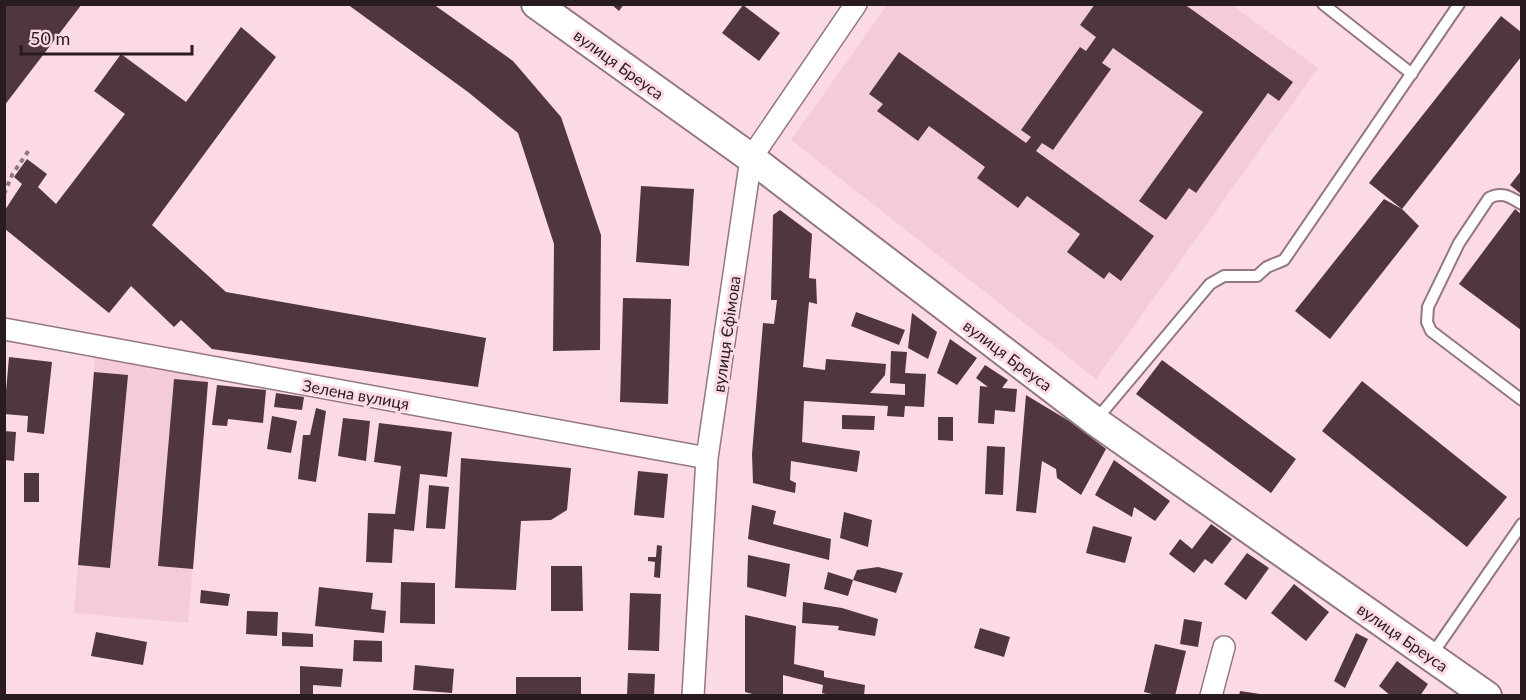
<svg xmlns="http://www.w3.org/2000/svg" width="1526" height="700" font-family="Lato,sans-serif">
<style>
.built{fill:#f4ccd8}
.building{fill:#50363f}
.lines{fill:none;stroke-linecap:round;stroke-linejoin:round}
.lane-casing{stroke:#947780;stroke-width:14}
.street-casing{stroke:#947780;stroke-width:24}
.secondary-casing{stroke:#947780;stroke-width:32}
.path{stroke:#8f7980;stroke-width:4;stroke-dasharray:4.5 4.5;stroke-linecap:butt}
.lane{stroke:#fff;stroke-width:10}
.street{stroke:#fff;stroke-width:21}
.secondary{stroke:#fff;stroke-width:28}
.labels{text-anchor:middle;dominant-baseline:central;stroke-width:6;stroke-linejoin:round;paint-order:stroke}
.street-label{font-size:16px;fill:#281c20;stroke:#fbdae5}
</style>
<rect width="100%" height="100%" fill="#fbdae5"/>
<!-- built -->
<path class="built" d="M887,5H1232L1318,68L1096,379L791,140Z
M95,355L209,373L188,623L74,613Z"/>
<!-- building -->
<path class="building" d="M6,4H82L4,106V7Z
M347,4H433L513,61L561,117L601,235L600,350L553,351L554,244L518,133L468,92Z
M611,4H624L619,11Z
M1095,4H1184L1293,82L1279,101L1268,93L1196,193L1189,188L1166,220L1139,201L1203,112L1113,48L1102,63L1111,69L1053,150L1042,143L1036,151L1154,236L1121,281L1109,272L1104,279L1067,252L1080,234L1027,196L1018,208L977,178L985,167L929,126L918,141L877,111L883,104L869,94L899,52L1026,143L1031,137L1021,130L1080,47L1086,51L1096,37L1080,25Z
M743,5L780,33L759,61L722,33Z
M1501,16L1521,32V57L1402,209L1419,226L1330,339L1295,311L1384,199L1402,209L1369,183Z
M241,27L276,57L152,225L226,292L486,338L478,387L212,349L181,320L174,327L131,286L109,313L5,229V210L22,184L14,177L27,159L47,174L38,187L56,204L125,114L94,91L121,54L186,102Z
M1521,171V194L1510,185Z
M641,186L694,189L689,266L636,262Z
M1515,209L1521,214V330L1459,284Z
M780,210L812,234L809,278L816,279L817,304L809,302L803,367L825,370L826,359L886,364L885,375L870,393L905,395V384L890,383L891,351L907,352L905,373L926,374L924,407L905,406L904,417L887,416L888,406L804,401L802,442L860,451L857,472L791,461L790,480L796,483L795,493L753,483L752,454L763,323L774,324L777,300H771L773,215Z
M623,298L671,299L668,404L620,402Z
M856,312L905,330L899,345L851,326Z
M912,313L937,332L928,359L908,348Z
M950,339L977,358L957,385L937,373Z
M9,357L52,362L44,434L27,432L28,416L4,414Z
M1162,360L1296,459L1271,493L1136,394Z
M985,365L1008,380L1002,388L1017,389L1015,412L995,410L994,424L978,423L980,386L988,387L976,378Z
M94,372L128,375L110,568L78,565Z
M174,379L208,382L193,569L158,566Z
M1362,381L1507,497L1467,547L1322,431Z
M217,385L266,390L263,423L228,419L227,426L212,425Z
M276,393L304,397L302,410L274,407Z
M1026,395L1074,424L1106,449L1081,495L1057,478L1056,469L1042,461L1036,513L1016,511Z
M316,408L326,411L316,482L298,479L303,435H310Z
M842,415L875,416L874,430L842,429Z
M272,416L297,421L291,453L267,449Z
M938,417H953V441L938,440Z
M343,418L370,421L366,461L338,456Z
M379,423L452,432L447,477L420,474L414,531L394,529L392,563L366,562L368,513L395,514L401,466L374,462Z
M4,431L16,432L14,461L4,460Z
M987,446L1005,447L1003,495L985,494Z
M461,458L571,468L567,510L551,520L521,521L516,590L455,588Z
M1114,460L1170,501L1155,521L1134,507L1132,517L1095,495Z
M638,471L668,474L664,518L634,515Z
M24,473H39V502H24Z
M429,485L449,487L445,529L426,528Z
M752,505L776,511L773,524L831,539L829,560L748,539Z
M844,512L872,520L868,547L840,538Z
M1211,524L1232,539L1212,564L1205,559L1194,573L1169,554L1180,539L1192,549Z
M1093,526L1132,537L1125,563L1086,553Z
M657,545L662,546L660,578L654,577L655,562L648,561V557H656Z
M1247,553L1269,568L1246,600L1224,584Z
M748,555L790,564L786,597L747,587Z
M551,566H582L583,611H551Z
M878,567L903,573L896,593L853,580L857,570Z
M828,572L853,580L848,596L824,589Z
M401,582L435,583V624L400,623Z
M1294,584L1329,612L1306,641L1271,613Z
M319,587L373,593L371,609L386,611L384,633L315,626Z
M201,590L230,594L228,606L200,603Z
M630,593L661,594L659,651L628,650Z
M803,602L842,608L878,619L875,636L838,630L839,626L802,623Z
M247,611L278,612L277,636L246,634Z
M745,615L796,626L794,664L824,671V677L865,685L864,696H833L822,693L823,685L783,675V696H760L745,692Z
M1184,619L1202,622L1198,647L1180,644Z
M980,628L1010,637L1004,657L974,648Z
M96,632L147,642L143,665L91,656Z
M282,632L313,634V647L282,646Z
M1356,633L1368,639L1345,688L1334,681Z
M354,640L382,641V662L353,661Z
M1155,644L1186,651L1175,696H1160L1144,692Z
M1397,661L1428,684L1420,696H1391L1379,686Z
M415,665L454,669L452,693L413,690Z
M300,666L343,669L341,687L313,685V696H300Z
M628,673L655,674L654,696H627Z
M516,677H581V696H516Z
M1240,691L1260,694V696H1239Z"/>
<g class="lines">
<!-- lane casing -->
<g class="lane-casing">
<path id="lane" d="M1323,4L1412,74
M1522,204C1510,197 1502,191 1489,198L1459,243L1428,307L1427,322L1431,331L1522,400
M1095,421L1210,284L1224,276H1257L1267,267L1284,260L1459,4
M1431,656L1522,524"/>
</g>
<!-- street casing -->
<g class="street-casing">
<path id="street" d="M4,329L707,458
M693,696L707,458L751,158L856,4
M1211,696L1224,647"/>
</g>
<!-- secondary casing -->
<g class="secondary-casing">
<path id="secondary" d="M536,4L751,158L1095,421L1487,696"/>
</g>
<!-- path -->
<path class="path" d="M4,194L12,175L29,150"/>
<!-- lane -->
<use href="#lane" class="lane"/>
<!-- street -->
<use href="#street" class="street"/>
<!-- secondary -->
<use href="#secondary" class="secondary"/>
</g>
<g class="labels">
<!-- street labels -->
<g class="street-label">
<text transform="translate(619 64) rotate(36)">вулиця Бреуса</text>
<text transform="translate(726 334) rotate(-82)">вулиця Єфімова</text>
<text transform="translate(1008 355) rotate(37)">вулиця Бреуса</text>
<text transform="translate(356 394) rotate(10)">Зелена вулиця</text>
<text transform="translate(1403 637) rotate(35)">вулиця Бреуса</text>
</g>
</g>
<!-- border -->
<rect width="1526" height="700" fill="none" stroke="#281c20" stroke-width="12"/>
<!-- scale -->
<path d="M21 45v9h171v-9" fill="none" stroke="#281c20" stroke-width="3"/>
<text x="30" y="45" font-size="18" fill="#281c20" stroke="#fbdae5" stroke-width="4.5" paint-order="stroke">50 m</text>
</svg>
